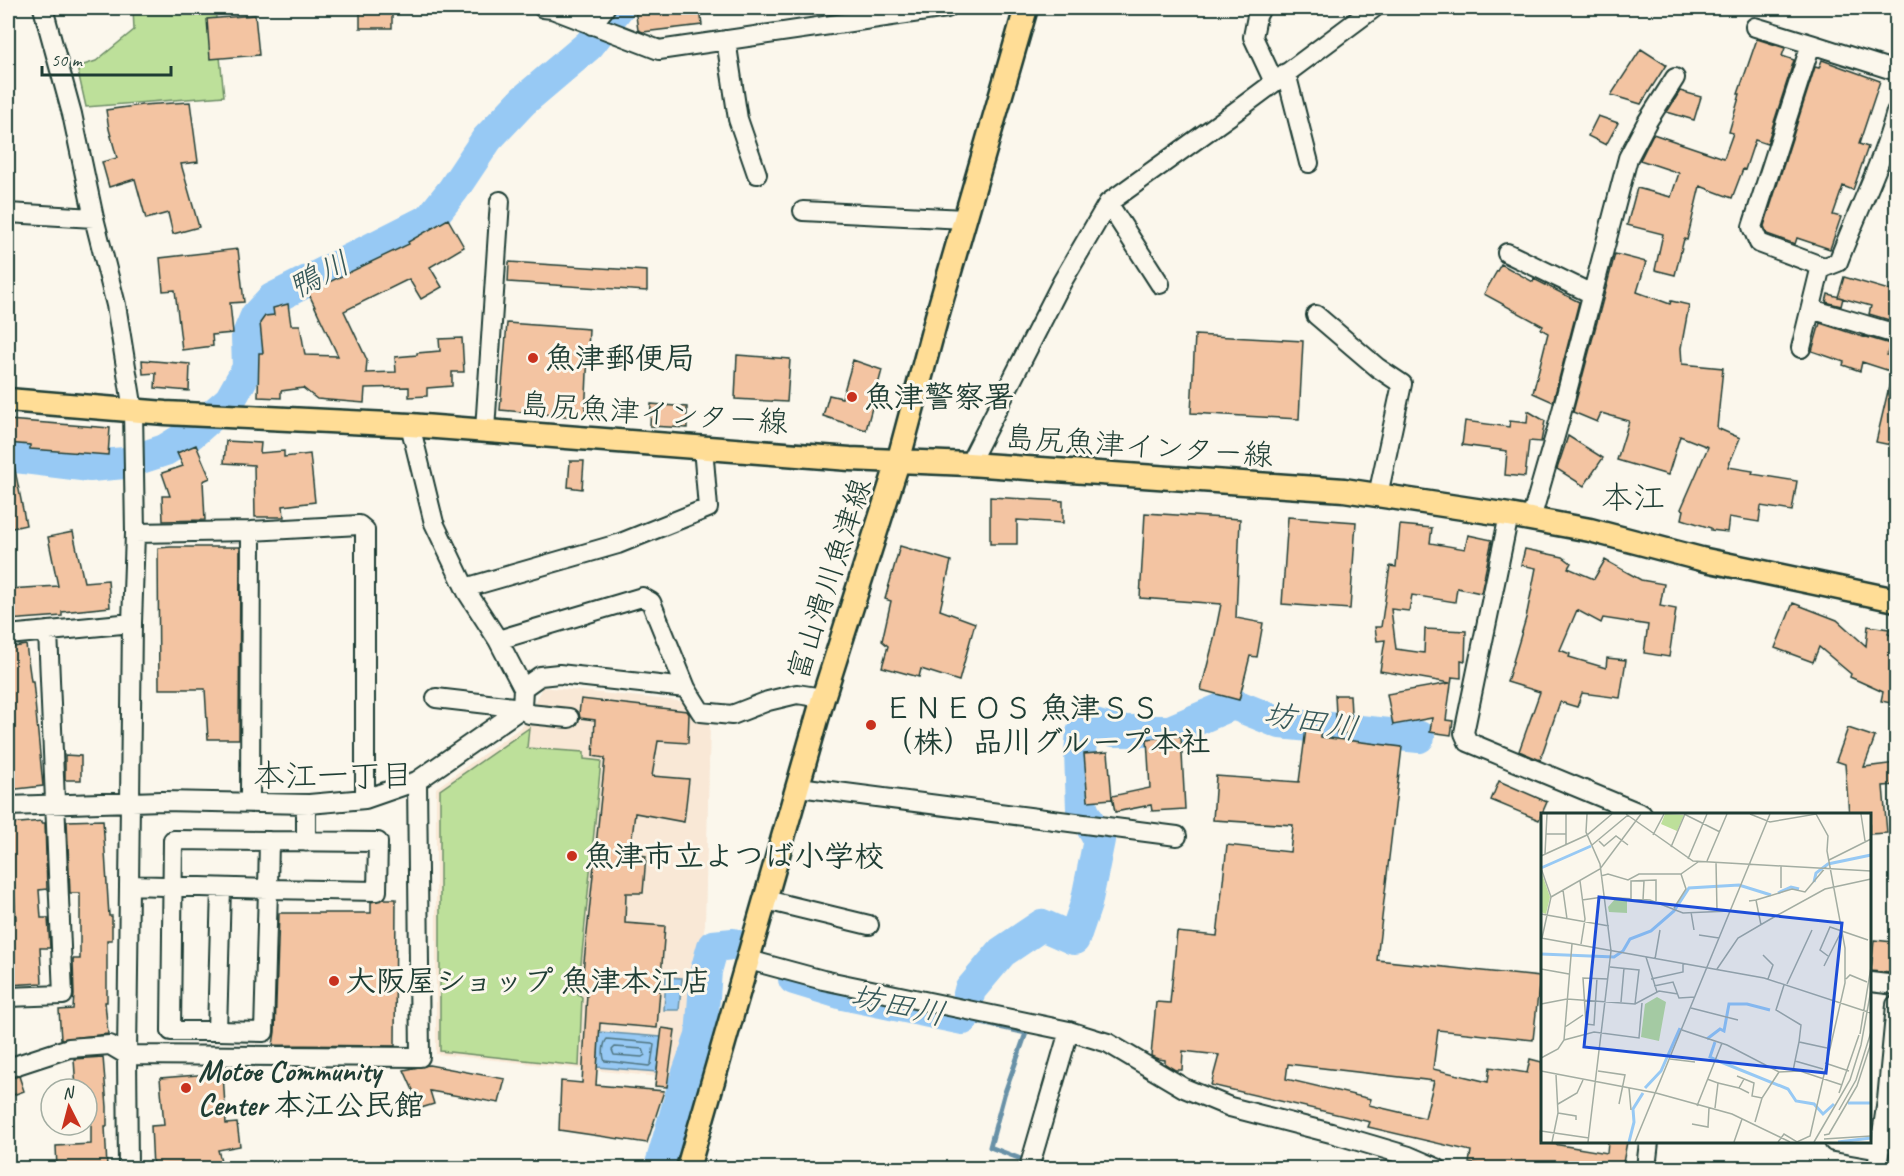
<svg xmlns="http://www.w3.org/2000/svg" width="1904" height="1176" font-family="Caveat,'Klee One',sans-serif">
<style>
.built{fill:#f9e8d6}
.green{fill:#bde09a;stroke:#6e8e67;stroke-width:1.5}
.water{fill:#97c9f4;stroke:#6791a7;stroke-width:1.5}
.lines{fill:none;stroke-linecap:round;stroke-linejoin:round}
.shore{stroke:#4f7581;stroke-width:1.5}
.stream{stroke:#6791a7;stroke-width:5}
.river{stroke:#97c9f4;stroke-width:32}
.building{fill:#f3c4a2;stroke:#1f3d34;stroke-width:1.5;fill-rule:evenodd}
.minor-casing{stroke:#1f3d34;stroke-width:22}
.major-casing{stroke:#1f3d34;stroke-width:27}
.minor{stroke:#fbf7ec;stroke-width:18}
.major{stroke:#ffdd96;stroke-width:22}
.poi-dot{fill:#c8321e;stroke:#fbf7ec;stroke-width:2}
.labels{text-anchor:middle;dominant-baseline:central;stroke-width:6;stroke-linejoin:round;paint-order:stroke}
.poi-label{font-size:30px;font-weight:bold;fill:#1f3d34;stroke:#fbf7ec;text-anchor:start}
.street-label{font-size:30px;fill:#1f3d34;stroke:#fbf7ec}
.water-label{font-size:32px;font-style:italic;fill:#37595a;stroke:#fbf7ec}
.neighbourhood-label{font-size:32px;fill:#1f3d34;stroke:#fbf7ec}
.inset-river{fill:none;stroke:#97c9f4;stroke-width:3}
.inset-road{fill:none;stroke:#a3ada2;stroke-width:1.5}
.view{fill:#1d4ed8;fill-opacity:0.15;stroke:#1d4ed8;stroke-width:3}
.inset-edge{fill:none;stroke:#1f3d34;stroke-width:3}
</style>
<rect width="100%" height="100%" fill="#fbf7ec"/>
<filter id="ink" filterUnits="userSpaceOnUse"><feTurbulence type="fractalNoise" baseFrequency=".0167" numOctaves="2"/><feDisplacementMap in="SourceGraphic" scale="12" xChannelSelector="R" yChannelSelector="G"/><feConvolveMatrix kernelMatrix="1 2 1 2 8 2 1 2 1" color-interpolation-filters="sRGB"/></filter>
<g filter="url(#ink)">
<!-- built -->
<path class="built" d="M542,687L689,702L694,717L710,725L705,924L680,1079L436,1054V788L524,725Z"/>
<!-- green -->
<path class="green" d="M133,8H215L224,96L86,107L77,67L96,61L134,30Z
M529,728L527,748L584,752V759L601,761L578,994L582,997L579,1066L440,1051V790Z"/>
<!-- water -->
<path class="water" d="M666,977L682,978L679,1010H664Z
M599,1032L661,1037L657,1072L597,1067Z"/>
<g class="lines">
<!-- shore -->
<path class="shore" d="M607,1039L652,1043L654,1045L651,1064L649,1066L605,1061C602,1056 603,1043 607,1039Z
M615,1047L643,1049L645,1055L642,1057L614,1055L612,1050Z"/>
<!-- stream -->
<path class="stream" d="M963,1019L1026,1033L1004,1095L990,1147L1044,1168"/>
<!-- river -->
<path class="river" d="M8,456L90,466L125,463L165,450L191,434L230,400L248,368L247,337L256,316L272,299L430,219L453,190L487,139L523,101L589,45L618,8
M794,979L843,994L963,1019L970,990L1002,952L1042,925L1074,939L1086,904L1099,840L1082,809L1080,752L1082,733L1094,725L1115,731H1170L1233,704L1280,723L1419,737
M660,1168L684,1084L701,1036L706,971L713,946L733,944"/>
</g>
<!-- building -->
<path class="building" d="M360,8H392V28H360Z
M645,8H700L702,25L643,32L638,30L635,9Z
M255,15L259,55L210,59L207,19Z
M1757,39L1785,48L1782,56L1794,60L1767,144L1755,140L1745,170L1743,169L1732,198L1700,186L1687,240L1684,239L1675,275L1655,270L1663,234L1627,225L1637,188L1671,197L1679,173L1640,160L1653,134L1724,158L1733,133L1729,132L1740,94H1738Z
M1641,49L1666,65L1641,104L1611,95Z
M1822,60L1880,81L1859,144L1868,147L1853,190L1843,186L1833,215L1841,217L1830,249L1797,238L1795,244L1767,234L1764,226L1815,67L1819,68Z
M1680,91L1701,97L1694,120L1667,112Z
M190,102L198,162L181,164L199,227L173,234L168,213L146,219L135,179L109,187L102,162L117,158L109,129L106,110L142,105Z
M1598,116L1618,123L1606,145L1588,136Z
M448,219L464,247L430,267L442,287L421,299L409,279L344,311L367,360L366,373L396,372L395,357L417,355V353L440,351L439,339L462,338L464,372H452V386L427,388V396L409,397V387L365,388L364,403L317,399L303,388L281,391V398L258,397L259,353H263L260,323L265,316L274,315L273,308L288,304L291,325H300L305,355L338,356L308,292L409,244L408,242Z
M238,249L244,302L230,303L233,333L212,335L213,346L182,350L175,290L163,291L160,258Z
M1615,254L1646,262L1637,292L1670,304L1671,301L1689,305L1681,348L1682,364L1723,368L1717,428L1740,438L1728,467L1753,471L1752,474L1797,481L1792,511L1761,506L1759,522L1729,517L1727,532L1711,530V528L1682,519L1684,510L1681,509L1708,447L1680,436L1668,475L1617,460L1629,421L1601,413L1597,422L1573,412Z
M509,262L647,271V291L508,282Z
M1501,264L1533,282L1534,279L1579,302L1553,402L1533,393L1548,333L1541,329L1543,326L1484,294Z
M1844,277L1896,292V322L1869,314L1871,306L1838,297Z
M1828,294L1843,298L1841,306L1826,302Z
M507,323L589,329L585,418L500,410Z
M1820,323L1863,337V336L1890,344L1887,355L1896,356V373L1862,362L1860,371L1843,365L1844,362L1812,351Z
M1195,335L1303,341L1299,419L1191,413Z
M737,355L790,359L787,402L735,399Z
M142,360L190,364L189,391L155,388L156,373L143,374Z
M853,360L882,370L866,430L823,416L829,395L842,398Z
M1891,378H1896V446L1876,442Z
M651,404L687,407V428L650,426Z
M1528,411L1545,421L1541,442L1529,441L1525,477L1505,475L1507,451L1462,445L1465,421L1509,427L1510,421L1527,423Z
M8,420L110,428L108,455L44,450L30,449V445L8,443Z
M1568,436L1603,458L1584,486L1557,469Z
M226,441L261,443L260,453L284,451V457L310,454L315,502L283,506L284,517H255L254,465L224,463Z
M196,445L210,478L203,481L205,520L163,521L162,496H170L162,473L183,466L177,453Z
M570,461H584L582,489L568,487Z
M14,465L26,525L8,529V466Z
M990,497L1063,501V523L1017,520V544H990Z
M1145,513L1240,519L1236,618L1263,623L1257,657L1250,656L1239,700L1201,690L1214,639L1221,604L1140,598Z
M1288,517L1356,522L1350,609L1282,604Z
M1400,525L1432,528L1430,543L1465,549L1468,535L1492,540L1481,593L1457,588L1455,602L1412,595L1409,611L1391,609L1396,649L1424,653L1425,629L1466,631L1465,661L1461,660V678L1452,677L1446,720L1453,721L1451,735L1430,732L1432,718L1393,725L1387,694L1450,683L1380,671L1385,640L1377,641L1375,627H1381L1390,566L1396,567Z
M73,532L84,582L108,580L110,607L62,612V616L8,620V589L58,586L48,537Z
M900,546L951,561L940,610L975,623L959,681L921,669L919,677L882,667L888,646L882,641L891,601L885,599Z
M171,547H240L239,739H208L205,689H159L158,548Z
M1525,549L1563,557L1571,563L1568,568L1594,579L1605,560L1641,580L1664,584L1660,606L1676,609L1669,657L1644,653L1648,625L1603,618L1601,623L1577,610L1560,650L1570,654L1569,657L1606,668L1607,658L1626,660L1620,698L1582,693L1577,707L1560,702L1540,760L1519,751L1540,692L1507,682L1526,618L1536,568L1521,565Z
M1793,603L1837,620L1866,646L1868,626L1889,629L1888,634L1896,637V704L1881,701L1883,692L1850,677L1851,674L1819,647L1813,662L1775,648Z
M26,645L31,681H33L43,786L8,790V648Z
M1335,695H1350L1352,732L1337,735Z
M581,699L687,711L689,714L688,743L658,741L652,776L689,779L684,822L635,813L630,854L646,856L643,893H626L625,923L665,926L657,1028L600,1023L596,1085L664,1091L647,1143L559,1130L561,1081L582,1083L587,993L581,991L605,758L593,756L595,720L580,718L579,713Z
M1848,728L1875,737L1864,767L1896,763V785L1883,786L1887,833L1869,834V814H1849L1845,764L1836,761Z
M1306,729L1320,731L1321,737L1402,747L1377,960L1540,977L1533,1040L1438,1030L1433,1069L1488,1082L1490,1067L1527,1073L1530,1059L1542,1062V1142L1607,1153L1608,1142H1627L1622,1168H1497L1469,1163L1471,1151L1368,1127L1370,1122L1211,1085L1219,1055L1183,1051L1182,1070H1175L1165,1064V1060L1158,1059L1151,1056L1156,1002L1170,1003L1177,932L1217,936L1227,845L1290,852L1293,825L1213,820L1216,776L1299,782ZM1288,1064L1434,1081L1425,1118L1369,1105L1371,1099L1286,1079Z
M1181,736L1185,809L1152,811L1151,805L1115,812L1112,796L1150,788L1147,739Z
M1108,752L1112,799L1088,801L1084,754Z
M65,755L81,756V780H65Z
M1499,781L1547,802L1539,820L1491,800Z
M103,820L109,916H112V940H107V1002H105L108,1034L61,1039L59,1010L73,1009L74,995L73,959H80V893H70L67,821Z
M42,821V823H45L47,889L39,890L41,918H48L50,948H40L42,983L8,985V920L16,919L9,824Z
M384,899H396L395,1046L273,1045L275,1032L279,913H371V902Z
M1874,940L1893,942L1890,973L1871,971Z
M662,1028L675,1030L667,1087L655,1086Z
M103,1057L107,1107V1126H105L107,1168H57L56,1146L91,1144V1099H87V1089H76L74,1059Z
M429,1065L505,1079L499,1103L430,1091L434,1104L421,1108L404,1070Z
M223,1073L226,1124L237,1123L240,1146L218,1150L223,1168H153L151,1126L164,1125L160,1078Z
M19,1076L24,1091L8,1097V1079Z"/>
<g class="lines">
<!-- minor casing -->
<g class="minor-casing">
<path id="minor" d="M43,8L72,114L94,218L116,305L133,410L135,533L132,623L130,802L127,1055L128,1168
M543,8L552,9L659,50L947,8
M1261,8L1257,16L1253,37L1274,82
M592,25L605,8
M1755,27L1811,44
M726,40L738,119L757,174
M1286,73L1309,163
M1108,203L1160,284
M803,211L965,219
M8,213L94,218
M1507,253L1592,294
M1821,266L1759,243L1752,227L1811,44L1896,71
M1811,309L1896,334
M1316,315L1378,368L1402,384L1378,495
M1801,348L1821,266L1825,267L1838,262C1857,212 1882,164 1896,112
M485,430L500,201
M969,464L1062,282L1108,203L1232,114L1374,8
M1509,515L1464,733L1468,742L1642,814
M1531,519L1559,422L1628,158L1647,122L1675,78
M135,533L251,531L359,525L365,530V799
M465,588L618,544L708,508L703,447
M8,635L132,623
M498,640L642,597L651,602L686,688L701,712L732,715L768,701L797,694L823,698
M523,688L540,676L559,674L686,688
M436,698L522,708L529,714L569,718
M799,787L1177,836
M250,803L251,531
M306,804V842
M8,806L162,801L309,804L365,799L417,781L522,708L523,688L498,640L467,592L434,523L410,425
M129,885C176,886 222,888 268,889L269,841L173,840L171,1031H217L221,888
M766,900L869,925
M749,960L823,980L1069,1031L1108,1043L1184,1088L1230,1107L1331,1133L1409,1156L1437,1168
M1870,982L1896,985
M8,997L63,995L48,631
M217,1031L264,1032L268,889L377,891L378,842L269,841
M8,1068L69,1048L110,1045L127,1055L420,1057L417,781
M1834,1142L1880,1150
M1029,1168L1069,1031
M1646,1168L1649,1142
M1877,1168L1887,1100L1896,1005"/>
</g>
<!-- major casing -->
<g class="major-casing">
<path id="major" d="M8,400L165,413L410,425L850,459L969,464L1344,490L1509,515L1590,530L1701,559L1896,600
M688,1168L823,698L898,462L937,316L1026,8"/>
</g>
<!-- minor -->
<use href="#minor" class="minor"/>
<!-- major -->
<use href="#major" class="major"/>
</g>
</g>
<!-- markers -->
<g class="poi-dot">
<circle cx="533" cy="358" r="6"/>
<circle cx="852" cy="397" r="6"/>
<circle cx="871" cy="725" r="6"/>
<circle cx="572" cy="856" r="6"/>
<circle cx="334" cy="981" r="6"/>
<circle cx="186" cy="1088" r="6"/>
</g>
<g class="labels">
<!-- poi labels -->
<g class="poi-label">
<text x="545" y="358">魚津郵便局</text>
<text x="864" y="397">魚津警察署</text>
<text x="883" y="708">ＥＮＥＯＳ 魚津ＳＳ<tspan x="883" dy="34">（株）品川グループ本社</tspan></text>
<text x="584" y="856">魚津市立よつば小学校</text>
<text x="346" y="981">大阪屋ショップ 魚津本江店</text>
<text x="198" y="1071">Motoe Community<tspan x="198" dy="34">Center 本江公民館</tspan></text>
</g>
<!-- street labels -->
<g class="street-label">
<text transform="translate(654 413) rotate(4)">島尻魚津インター線</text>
<text transform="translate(1139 446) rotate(4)">島尻魚津インター線</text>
<text transform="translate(829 579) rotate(-72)">富山滑川魚津線</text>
</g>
<!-- water labels -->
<g class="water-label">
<text transform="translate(319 275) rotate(-27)">鴨川</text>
<text transform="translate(1311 721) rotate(10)">坊田川</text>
<text transform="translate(898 1005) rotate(12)">坊田川</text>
</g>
<!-- neighbourhood labels -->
<g class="neighbourhood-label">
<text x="1633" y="497">本江</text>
<text x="333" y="775">本江一丁目</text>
</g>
</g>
<!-- overview -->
<g transform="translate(1541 813)">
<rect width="330" height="330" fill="#fbf7ec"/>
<path d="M124,1L143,2L136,18L120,11ZM0,58L9,84L5,101L0,99ZM75,85L86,86V100L68,99L67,94ZM116,184L125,189L118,228L100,224L104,191Z" fill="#bde09a"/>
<path class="inset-river" d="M0,55L50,33M273,69L275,60L287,51L330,42M237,80L250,74L258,76M0,141L73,144L82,138L89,126L110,118L133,98L148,75L198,72L230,82M166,226L179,216L183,218L188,191H206L229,197M174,229L169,244L180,249L247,276L255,288L273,291L282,301L293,291M104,275L120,258L139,215M307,290H330M88,329L93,309L92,296L102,280M297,329L330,325"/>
<path class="inset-road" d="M25,1V31M46,1L45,19L59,51L70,138L47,329M85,1L152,48L330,58M143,1L179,19M209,1L229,9L275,1L287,23L286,38L304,135V170L269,323L256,329L243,321L237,329M320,1L324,28M5,21H25M112,22L123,1M58,28L63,33L75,23L87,32M51,32L87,2M130,34L144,1M4,41L6,1M0,43L46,22L71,1M147,46L166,1M288,47L330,26M166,48L186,1M175,49L176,98M240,53V75M0,55L10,84L1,125M60,63L67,61L87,67L98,61H140M39,68L44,106L40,131M22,77L26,106M10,84L59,56L100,1M90,86V68L115,67V88M41,87L62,84L109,87L142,100L189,98M102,87L103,68M215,87L251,76L264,79L285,54M208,88L215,87L220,112M133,95L145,76L140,61L157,49M150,99L153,117M0,101L68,113M158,122L178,125M0,125L223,165L330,200M222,142L232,152L227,166M287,143L279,137L289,114L327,127M105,144L116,179M114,146L119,117M283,153L300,119M69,154L98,157L94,191M0,156L28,161M176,156L197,125L233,104L284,76L330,66M56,165L53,212L45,211L42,165L67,166M110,166L142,159V151M305,166L309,162L326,169M246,171L271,117M243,172L235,197L260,212L258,229M113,173L132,169L138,185L154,184M80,189L83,155M0,191L26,186L94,191L118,178L137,181M150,195L197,207M24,214L42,202M141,217L186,232L238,259L259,258L301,272M319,221L330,154M23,227L53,219L98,225L101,190M0,245L17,236L23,227L31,131M129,246L154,249M254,248L258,229L286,235M284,250L308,258M0,258L115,280L191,301L249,329M57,258L84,262L78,291M252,258L254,248L282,256M196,263L213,270L211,283L221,285M166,266L177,270L174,295M203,266L198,275L208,280M177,270L198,275M88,275L90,297M298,280L318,222M17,291L36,280L42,267M156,293L181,230M298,297L315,267L330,219M17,300L35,303V307M214,309L221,285L238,259M151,311L167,314L168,295M0,318L48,325M283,322L288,321L316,273L330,230M283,326L330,323M11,329L17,300L15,262M94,329L229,1M193,329L201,306M273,329L309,267L320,232L330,177"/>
<path class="view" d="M58,84L301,110L285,260L43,234Z"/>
<rect width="330" height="330" class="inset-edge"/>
</g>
<!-- margin -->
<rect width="1904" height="1176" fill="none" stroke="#fbf7ec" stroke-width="30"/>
<rect x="15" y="15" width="1874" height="1146" fill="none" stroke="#1f3d34" stroke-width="2" filter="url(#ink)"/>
<!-- north arrow -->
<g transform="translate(69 1107) rotate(354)"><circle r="28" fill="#fbf7ec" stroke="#a3ada2" stroke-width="1.5"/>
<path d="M0-4.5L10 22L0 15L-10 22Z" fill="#c8321e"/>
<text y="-9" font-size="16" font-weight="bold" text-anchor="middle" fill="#1f3d34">N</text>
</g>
<!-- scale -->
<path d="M42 66v9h129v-9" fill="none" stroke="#1f3d34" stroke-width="3"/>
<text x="51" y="66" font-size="18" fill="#1f3d34" stroke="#fbf7ec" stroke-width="4.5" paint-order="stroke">50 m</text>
</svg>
